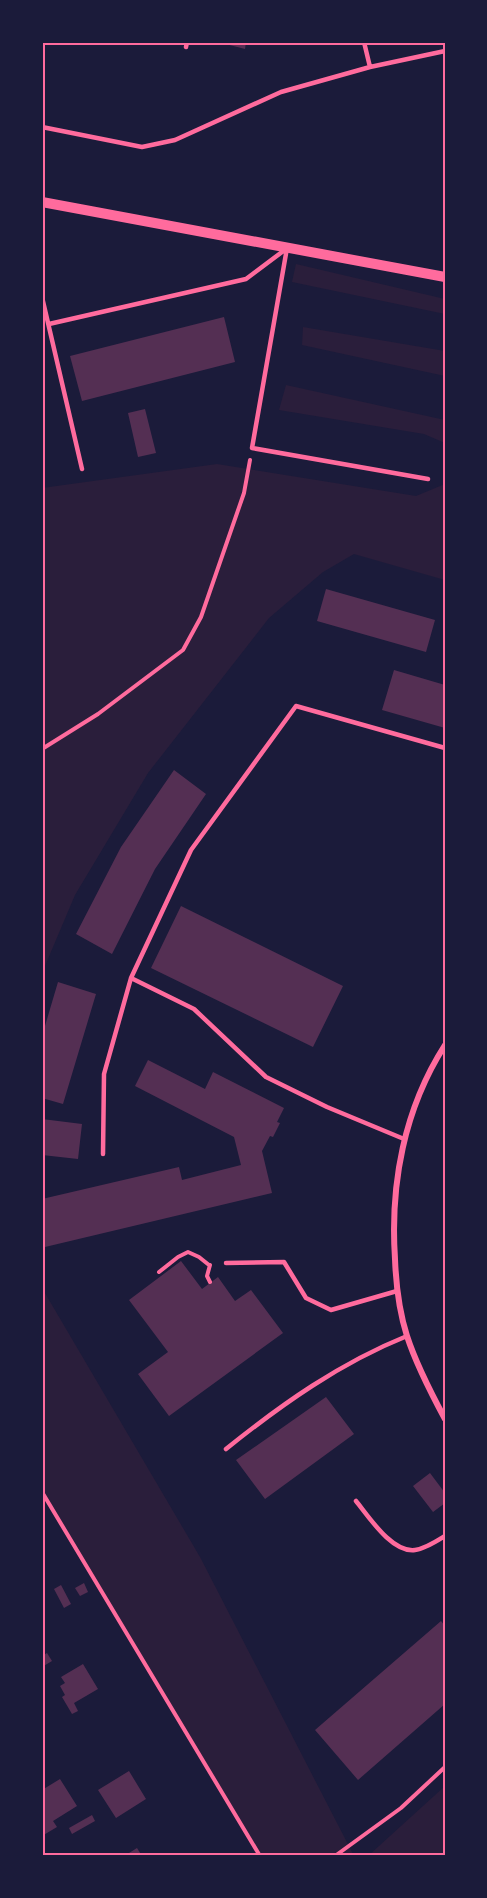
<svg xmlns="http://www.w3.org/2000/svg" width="487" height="1898" font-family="Bitter,serif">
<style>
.green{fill:#2a1e3b}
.building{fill:#542f53}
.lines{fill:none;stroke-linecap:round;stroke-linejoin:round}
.path{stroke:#ff6b9d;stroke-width:4}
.service{stroke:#ff6b9d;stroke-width:4.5}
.minor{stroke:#ff6b9d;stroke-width:6}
.tertiary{stroke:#ff6b9d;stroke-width:10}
.neatline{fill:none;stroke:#ff6b9d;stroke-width:2}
</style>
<rect width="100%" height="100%" fill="#1b1b3a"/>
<!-- green -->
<path class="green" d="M296,264L445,299V314L292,282Z
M303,327L445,351V376L302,345Z
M286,385L445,420V443L424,434L279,410Z
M217,464L416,496L445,484V580L354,554L323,572L269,618L148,773L75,895L42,973V488Z
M42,1288L200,1557L354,1856H260L42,1492Z
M445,1786V1856H368Z"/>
<!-- building -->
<path class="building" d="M218,42H246L245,49Z
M224,317L235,362L82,401L70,356Z
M145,409L156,453L138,457L128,413Z
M326,589L435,620L426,652L317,621Z
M394,670L445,685V728L382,710Z
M174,770L206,794L155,869L112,954L76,934L121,847Z
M181,906L343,986L313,1047L151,968Z
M58,982L96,994L63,1104L42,1098V1036Z
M148,1060L205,1089L213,1072L284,1108L277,1122L280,1123L273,1137L270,1136L262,1151L272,1193L45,1247L42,1236V1199L179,1167L182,1180L241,1165L234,1137L135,1086Z
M42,1119L82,1124L78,1159L42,1155Z
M181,1261L202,1289L218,1277L235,1301L251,1290L283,1333L169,1416L138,1374L168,1352L129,1300Z
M326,1397L354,1434L265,1499L236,1460Z
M430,1473L445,1493V1503L433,1512L413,1486Z
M84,1583L88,1592L80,1596L75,1588Z
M61,1585L71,1604L64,1608L54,1589Z
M441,1621L445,1626V1704L358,1780L315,1730Z
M47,1653L52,1661L42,1667V1656Z
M83,1664L98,1689L74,1703L78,1711L72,1714L62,1697L65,1695L60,1686L65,1683L61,1677Z
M129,1771L146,1799L116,1818L98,1790Z
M60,1779L77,1806L53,1821L57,1827L42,1836V1790Z
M92,1815L95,1821L72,1834L69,1828Z
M137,1848L142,1856H130L129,1853Z"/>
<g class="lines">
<!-- path -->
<path class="path" d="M42,749L98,714L183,650L201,617L244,493L250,460
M210,1265L207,1276L210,1282
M159,1272L178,1257L188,1252L199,1257L209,1265
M42,1492L260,1856
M335,1856L401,1808L445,1767"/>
<!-- service -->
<path class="service" d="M364,42L370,67
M186,47L187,42
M42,127L142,147L175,140L281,92L370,67L445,51
M287,248L252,448L428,479
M42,297L82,469
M49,324L246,279L286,249
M131,978L194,1009L266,1077L327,1107L404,1139
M103,1154L104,1074L131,978L191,850L296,706L445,748
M226,1263L284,1262L306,1298L331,1310L397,1291
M226,1449C282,1404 340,1363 407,1336
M356,1501C369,1517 392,1553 415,1550C425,1549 437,1541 445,1536"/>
<!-- minor -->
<path class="minor" d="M445,1045C404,1109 390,1184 395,1259C396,1285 399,1311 407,1336C416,1364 431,1393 445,1419"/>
<!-- tertiary -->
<path class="tertiary" d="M42,202L445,277"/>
</g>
<!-- border -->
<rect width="487" height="1898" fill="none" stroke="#1b1b3a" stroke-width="87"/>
<rect x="44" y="44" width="400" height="1810" class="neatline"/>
</svg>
